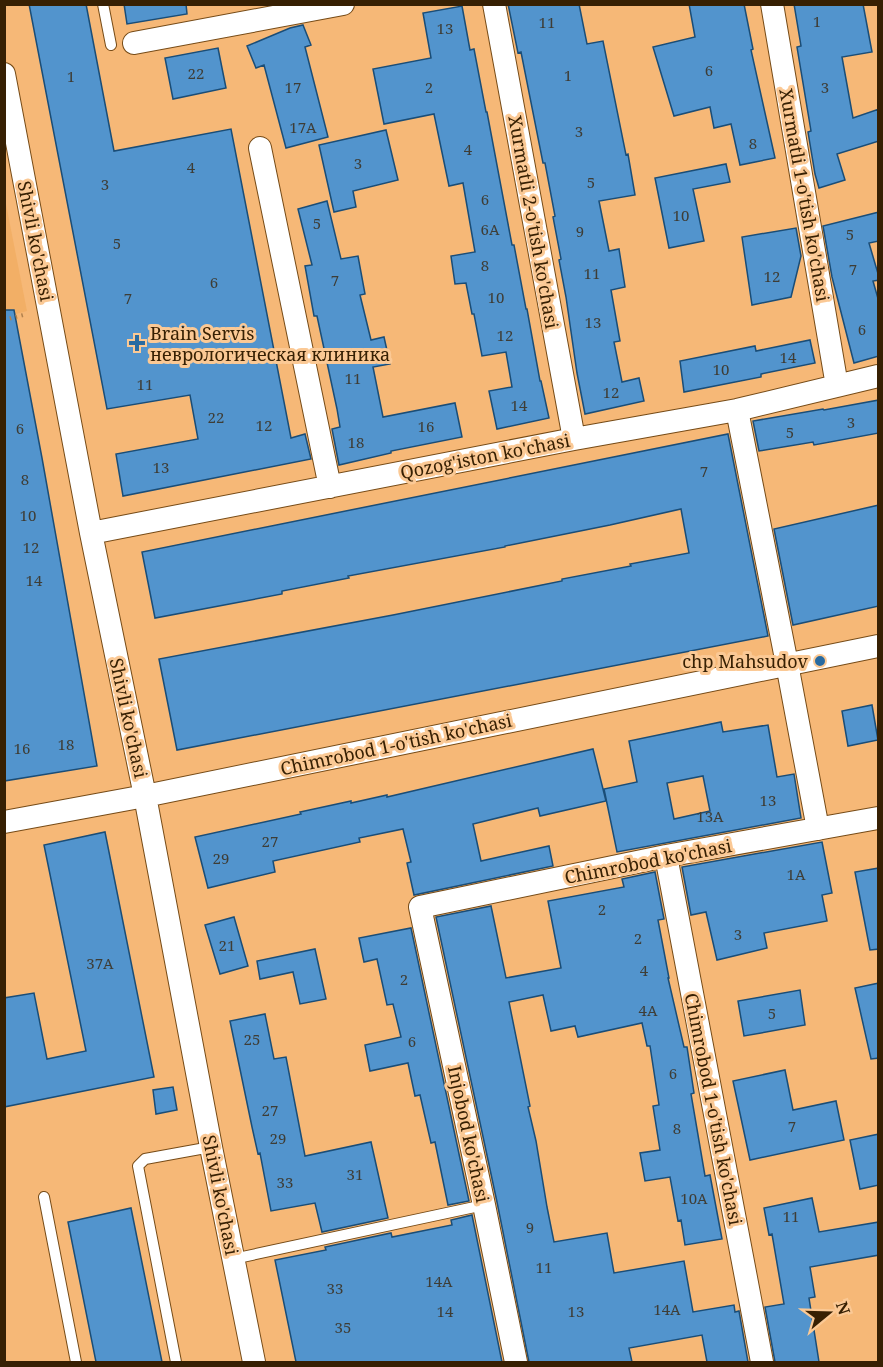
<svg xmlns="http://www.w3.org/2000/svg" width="883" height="1367" font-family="'Noto Serif',serif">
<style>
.built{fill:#f2af66}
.building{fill:#5294cd;stroke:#1a4d77;stroke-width:1.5;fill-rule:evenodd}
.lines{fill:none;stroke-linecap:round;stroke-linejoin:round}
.lane-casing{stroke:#764b17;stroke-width:12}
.street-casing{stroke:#764b17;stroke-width:24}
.path{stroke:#b1814d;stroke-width:4;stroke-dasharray:1.5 4.5;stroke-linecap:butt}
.lane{stroke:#fff;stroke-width:10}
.street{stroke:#fff;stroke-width:22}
.poi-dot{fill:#296ba1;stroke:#fbc995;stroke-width:2}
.labels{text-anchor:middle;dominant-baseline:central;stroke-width:6;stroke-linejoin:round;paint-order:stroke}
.number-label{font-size:15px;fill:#3e3d36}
.street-label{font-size:18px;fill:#372003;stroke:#fbc995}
.poi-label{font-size:18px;fill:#372003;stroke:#fbc995;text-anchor:start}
</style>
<rect width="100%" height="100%" fill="#f6b877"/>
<!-- built -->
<path class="built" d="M4,194L27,311L5,317H4Z"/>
<!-- building -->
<path class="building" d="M29,4H86L114,151L231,129L291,438L305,434L311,459L123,496L116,454L198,439L190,395L107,409Z
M124,4H186L187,14L127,24Z
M508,4H579L587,44L603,41L626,155L628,154L635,195L599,201L609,251L619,249L625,287L611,290L620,341L614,342L622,382L639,378L644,401L585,414L577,373L566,297L559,260L561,259L553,217L555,216L545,163H543L521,52L518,53Z
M689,4H744L753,49L751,50L775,158L740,165L731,124L714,128L710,107L674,116L653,47L695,37Z
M794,4H863L872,52L842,57L853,118L879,109V141L837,154L845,180L819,188L815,174L808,132L811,131L797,47L801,46Z
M462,6L470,50L474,49L486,112H487L512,245H514L526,309H527L540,381H541L549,418L497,429L489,391L512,387L506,352L482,356L474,314H472L466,283L455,284L451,256L475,252L463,183L449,186L434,114L384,124L373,69L431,58L423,13Z
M303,25L311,45L305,47L328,137L286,148L264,65L256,68L247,46L290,28Z
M218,48L226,88L173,99L165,58Z
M386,130L398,180L353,191L356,207L334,212L319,145Z
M726,164L730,182L693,189L704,241L669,248L655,178Z
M327,201L341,259L358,256L365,294L360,295L371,340L384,337L390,364L373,367L383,417L455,403L462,437L391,451V453L339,465L332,429L340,427L337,409L317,316H314L305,266L312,265L298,209Z
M879,212V241L869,243L879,277V280L873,281L879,302V356L854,363L832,277L823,226Z
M796,228L801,256L791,297L752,305L742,237Z
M4,310H14L42,458L97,766L4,781Z
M810,340L815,363L761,374V377L684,392L680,361L755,346L756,351Z
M879,400V433L814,445L813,442L759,451L753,421L823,409L824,410Z
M728,434L768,636L177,750L159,659L393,615L562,581V579L631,566L630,564L689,553L681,509L610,525L505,546V547L348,576L349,578L282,591V594L155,618L142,552Z
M879,505V606L793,625L774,529Z
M872,705L878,740L848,746L842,711Z
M721,722L723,732L768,725L777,777L794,774L801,818L617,852L604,789L637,782L629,741ZM703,776L710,811L674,819L667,783Z
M593,749L606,801L540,816L538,808L473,824L481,861L549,846L553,866L414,895L407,863L411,862L403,829L359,838L360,842L273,861L275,872L208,888L195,837L301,814L300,812L351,801V803L387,795V797Z
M105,832L154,1077L4,1107V998L34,993L47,1059L86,1051L44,845Z
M822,842L832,893L822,895L827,921L764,933L767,948L717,960L706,912L691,915L682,867Z
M879,868V949L870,950L855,872Z
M655,872L664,919L658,920L669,978H668L684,1047H687L694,1093L691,1094L705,1176L710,1175L722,1239L685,1245L681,1220L678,1221L670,1177L645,1181L640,1153L660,1150L653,1106L659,1105L650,1046H647L642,1023L578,1037L575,1026L551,1031L543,995L509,1002L530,1106L528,1107L536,1141L547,1207L554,1242L607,1233L614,1273L684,1261L693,1312L734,1305L735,1312L739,1311L748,1362H707L702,1335L629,1348L632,1362H529L497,1202L436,917L491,906L506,978L561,968L548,901L624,887L622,879Z
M234,917L248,966L220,974L205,925Z
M411,928L469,1201L448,1205L435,1142L431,1143L420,1095L415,1096L408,1063L370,1071L365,1045L401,1037L393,1004L387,1005L377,959L364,962L359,938Z
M315,949L326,999L300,1004L293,972L260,979L257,961Z
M879,983V1058L871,1059L855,988Z
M800,990L805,1025L744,1036L738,1001Z
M265,1014L274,1059L286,1057L305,1156L371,1142L388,1218L322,1232L315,1203L271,1211L260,1153L258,1154L252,1127L230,1021Z
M785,1070L793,1110L836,1101L844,1140L750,1160L733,1081Z
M173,1087L177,1110L156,1114L153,1090Z
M879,1134V1185L860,1189L850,1140Z
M812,1198L819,1232L879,1222V1255L810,1267L815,1297L809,1298L819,1362H775L765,1307L784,1304L772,1234L769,1235L764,1208Z
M131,1208L162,1362H96L68,1222Z
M472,1215L502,1362H296L275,1260L326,1250L325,1247L391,1233L392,1237L452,1225L451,1220Z"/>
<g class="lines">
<!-- lane casing -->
<g class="lane-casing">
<path id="lane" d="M103,4L111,45
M44,1197L76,1362
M233,1259L484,1205
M176,1362L138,1166L145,1159L211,1147"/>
</g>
<!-- street casing -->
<g class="street-casing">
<path id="street" d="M494,4L574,439
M772,4L837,386
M134,43L343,4
M4,74L91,533L145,796L211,1147L254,1362
M260,148L330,487
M737,410L787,664L818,829
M91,533L574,439L737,410L878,376
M4,822L145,796L878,646
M666,856L762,1362
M516,1362L484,1205L420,907L666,856L878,818"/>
</g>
<!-- path -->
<path class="path" d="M4,320L27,314"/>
<!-- lane -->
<use href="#lane" class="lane"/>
<!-- street -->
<use href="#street" class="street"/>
</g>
<!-- markers -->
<g class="poi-dot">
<path d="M134 334h6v6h6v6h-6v6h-6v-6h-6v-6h6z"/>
<circle cx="820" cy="661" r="6"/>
</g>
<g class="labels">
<!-- number labels -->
<g class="number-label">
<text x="817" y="21">1</text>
<text x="547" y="22">11</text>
<text x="445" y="28">13</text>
<text x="709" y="70">6</text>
<text x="196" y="73">22</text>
<text x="568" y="75">1</text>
<text x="71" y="76">1</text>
<text x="293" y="87">17</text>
<text x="429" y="87">2</text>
<text x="825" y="87">3</text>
<text x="303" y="127">17А</text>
<text x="579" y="131">3</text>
<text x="753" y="143">8</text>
<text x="468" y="149">4</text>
<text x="358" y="163">3</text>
<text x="191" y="167">4</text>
<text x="591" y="182">5</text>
<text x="105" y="184">3</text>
<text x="485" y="199">6</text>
<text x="681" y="215">10</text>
<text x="317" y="223">5</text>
<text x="490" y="229">6А</text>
<text x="580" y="231">9</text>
<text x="850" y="234">5</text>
<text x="117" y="243">5</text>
<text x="485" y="265">8</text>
<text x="853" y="269">7</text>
<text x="592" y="273">11</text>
<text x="772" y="276">12</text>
<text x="335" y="280">7</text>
<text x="214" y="282">6</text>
<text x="496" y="297">10</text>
<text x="128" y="298">7</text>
<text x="593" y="322">13</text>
<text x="862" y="329">6</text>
<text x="505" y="335">12</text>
<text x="788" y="357">14</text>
<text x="721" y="369">10</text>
<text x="353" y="378">11</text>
<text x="145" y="384">11</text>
<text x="611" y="392">12</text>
<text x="519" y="405">14</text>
<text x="216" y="417">22</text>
<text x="851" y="422">3</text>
<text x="264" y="425">12</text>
<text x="426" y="426">16</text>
<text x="20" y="428">6</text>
<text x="790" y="432">5</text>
<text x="356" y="442">18</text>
<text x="161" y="467">13</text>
<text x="704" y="471">7</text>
<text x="25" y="479">8</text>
<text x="28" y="515">10</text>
<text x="31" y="547">12</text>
<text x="34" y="580">14</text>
<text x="66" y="744">18</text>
<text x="22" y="748">16</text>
<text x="768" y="800">13</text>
<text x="710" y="816">13А</text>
<text x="270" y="841">27</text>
<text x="221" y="858">29</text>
<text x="796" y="874">1А</text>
<text x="602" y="909">2</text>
<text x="738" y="934">3</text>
<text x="638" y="938">2</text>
<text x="227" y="945">21</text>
<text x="100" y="963">37А</text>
<text x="644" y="970">4</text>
<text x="404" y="979">2</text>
<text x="648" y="1010">4А</text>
<text x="772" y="1013">5</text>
<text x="252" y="1039">25</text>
<text x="412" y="1041">6</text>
<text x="673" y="1073">6</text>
<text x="270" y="1110">27</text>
<text x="792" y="1126">7</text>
<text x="677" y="1128">8</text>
<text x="278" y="1138">29</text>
<text x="355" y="1174">31</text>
<text x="285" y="1182">33</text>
<text x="694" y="1198">10А</text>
<text x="791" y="1216">11</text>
<text x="530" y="1227">9</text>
<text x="544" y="1267">11</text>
<text x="439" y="1281">14А</text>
<text x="335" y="1288">33</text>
<text x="667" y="1309">14А</text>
<text x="445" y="1311">14</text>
<text x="576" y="1311">13</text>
<text x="343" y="1327">35</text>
</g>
<!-- street labels -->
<g class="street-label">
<text transform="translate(805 195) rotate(80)">Xurmatli 1-o'tish ko'chasi</text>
<text transform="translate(534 222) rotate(80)">Xurmatli 2-o'tish ko'chasi</text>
<text transform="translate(36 241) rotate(79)">Shivli ko'chasi</text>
<text transform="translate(485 456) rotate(-11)">Qozog'iston ko'chasi</text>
<text transform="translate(129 718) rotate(78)">Shivli ko'chasi</text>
<text transform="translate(396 744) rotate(-12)">Chimrobod 1-o'tish ko'chasi</text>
<text transform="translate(648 861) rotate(-11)">Chimrobod ko'chasi</text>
<text transform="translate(714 1109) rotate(79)">Chimrobod 1-o'tish ko'chasi</text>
<text transform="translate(469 1134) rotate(78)">Injobod ko'chasi</text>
<text transform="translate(221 1195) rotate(79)">Shivli ko'chasi</text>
</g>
<!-- poi labels -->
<g class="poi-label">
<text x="150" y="333">Brain Servis<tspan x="150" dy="21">неврологическая клиника</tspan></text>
<text x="808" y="661" text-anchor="end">chp Mahsudov</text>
</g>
</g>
<!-- border -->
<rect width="883" height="1367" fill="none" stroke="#372003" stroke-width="12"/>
<!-- north arrow -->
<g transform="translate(829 1313) rotate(71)" stroke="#fbc995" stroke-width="4.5" paint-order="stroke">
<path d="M0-4.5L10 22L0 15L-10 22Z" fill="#372003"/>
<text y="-9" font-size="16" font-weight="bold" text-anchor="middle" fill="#372003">N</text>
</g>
</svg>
